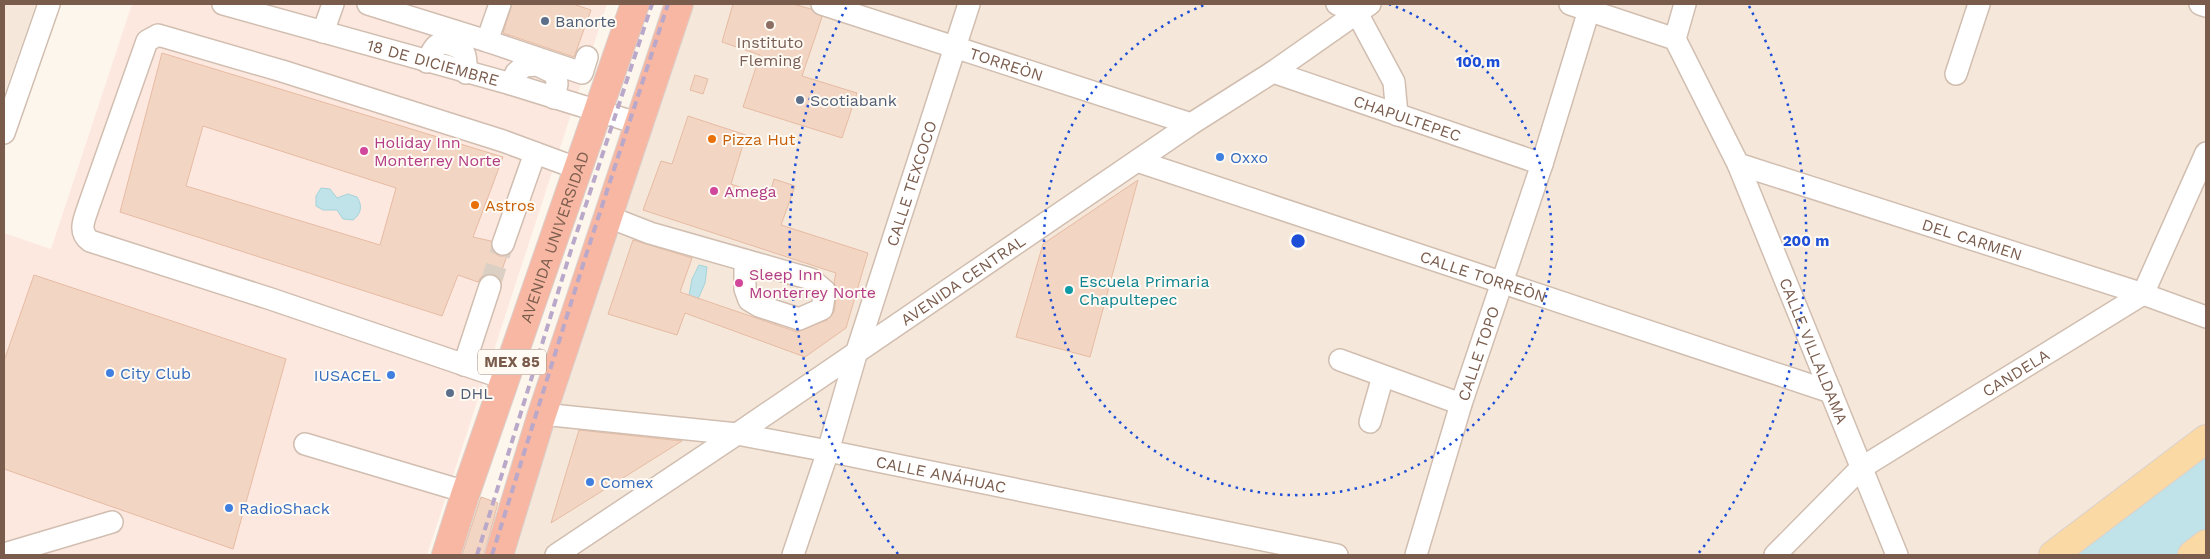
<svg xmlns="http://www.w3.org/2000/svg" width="2210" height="559" font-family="'Work Sans',sans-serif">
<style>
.residential{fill:#f5e8da}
.commercial{fill:#fde8e0}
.water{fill:#bfe3e8;stroke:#a5d3da}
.building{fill:#f3d5c3;stroke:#e6bba3;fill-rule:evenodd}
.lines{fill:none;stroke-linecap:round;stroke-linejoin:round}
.minor-tunnel{stroke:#dcd0c4;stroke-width:21;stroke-dasharray:21 11;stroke-linecap:butt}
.minor-casing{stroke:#d1beb0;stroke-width:24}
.major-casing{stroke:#dad1cd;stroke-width:30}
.highway-casing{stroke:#dad1cd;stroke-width:30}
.minor{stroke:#fff;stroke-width:21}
.major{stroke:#fbd9a5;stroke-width:28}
.highway{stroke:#f7b7a3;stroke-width:28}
.rail{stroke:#b9a8c9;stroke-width:4;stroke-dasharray:8 5;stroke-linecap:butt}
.ring{fill:none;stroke:#1d4ed8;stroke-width:2.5;stroke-dasharray:2.5 5}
.service-dot{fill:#5c6f8a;stroke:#fffaf3;stroke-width:2}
.education-dot{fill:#8d6e63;stroke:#fffaf3;stroke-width:2}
.food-dot{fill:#e8710a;stroke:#fffaf3;stroke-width:2}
.hotel-dot{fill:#d1479c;stroke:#fffaf3;stroke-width:2}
.shop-dot{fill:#3f7fe0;stroke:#fffaf3;stroke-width:2}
.culture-dot{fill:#0f9aa8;stroke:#fffaf3;stroke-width:2}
.labels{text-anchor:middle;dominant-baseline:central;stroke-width:4;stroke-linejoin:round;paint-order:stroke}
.shield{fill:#fffaf3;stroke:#a28b7f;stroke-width:1}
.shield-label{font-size:15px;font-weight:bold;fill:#7a5c4d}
.service-label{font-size:16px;fill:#4e5e75;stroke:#fffaf3;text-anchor:start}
.education-label{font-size:16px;fill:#785e54;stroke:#fffaf3}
.street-label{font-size:16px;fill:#7a5c4d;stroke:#fffaf3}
.food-label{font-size:16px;fill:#c56008;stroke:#fffaf3;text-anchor:start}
.hotel-label{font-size:16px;fill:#b23c85;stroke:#fffaf3;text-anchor:start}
.shop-label{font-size:16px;fill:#366cbe;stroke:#fffaf3;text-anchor:start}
.culture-label{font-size:16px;fill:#0d838f;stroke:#fffaf3;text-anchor:start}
.centre{fill:#1d4ed8;stroke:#fffaf3;stroke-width:2.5}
.ring-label{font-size:15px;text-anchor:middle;font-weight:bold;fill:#1d4ed8;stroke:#fffaf3;stroke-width:4;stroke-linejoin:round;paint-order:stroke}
</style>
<rect width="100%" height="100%" fill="#fdf6ec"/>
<!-- residential -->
<path class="residential" d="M4,4H36L4,95Z
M690,4H2206V461L2091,555H503Z"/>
<!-- commercial -->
<path class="commercial" d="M132,4H607L427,555H4V233L51,249Z"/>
<!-- water -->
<path class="water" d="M321,188L330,189L337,198L348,194L357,197C363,206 361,214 353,220L343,219L337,210H323L316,206V196Z
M699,265L707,267L705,283L698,299L689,296L692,279Z
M2206,439V544L2192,555H2053Z"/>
<!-- building -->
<path class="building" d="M512,4H573L591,10L574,57L503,33Z
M733,4H793L811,9L822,17L802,76L857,93L842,138L743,107L760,55L722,42Z
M162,53L503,157L473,237L491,241L494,252L499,256H507L499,278L494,274H488L482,276L478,282L458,275L442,316L120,212ZM203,126L396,188L380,245L186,186Z
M695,75L708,79L703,94L690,90Z
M688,116L746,135L731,184L769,197L774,179L795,186L781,225L868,253L846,328L805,357L685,313L677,335L608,314L633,240L692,258L680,292L797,332L827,320L834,312L837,293L834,282L836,273L643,210L661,161L672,164Z
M1138,180L1090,357L1016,337L1043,244Z
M34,275L286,359L233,549L4,469V361Z
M579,430L682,441L551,523Z
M481,497L498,503L484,555H462Z"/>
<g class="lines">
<!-- minor-tunnel -->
<path class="minor-tunnel" d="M490,286L503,244"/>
<!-- minor casing -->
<g class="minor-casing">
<g id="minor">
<path id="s1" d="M223,4L511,84L640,124"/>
<path d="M368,4L487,41L582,73L587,57"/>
<path id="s2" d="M822,4L1191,124"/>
<path d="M1337,4L1357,13L1365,28L1394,82L1397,115"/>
<path d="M1570,4L1675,39"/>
<path id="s3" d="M1685,4L1675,39L1738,164L1897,555"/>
<path d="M2200,4L2206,6"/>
<path d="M323,32L333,4"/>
<path d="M487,41L500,4"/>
<path d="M427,62C433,49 436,39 452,45C457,47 462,48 464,53C467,59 466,67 466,73"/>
<path id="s4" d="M1273,72L1542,164"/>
<path d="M1956,74L1979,4"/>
<path d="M511,84L516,73L524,66L537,65L556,74L557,84L554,98"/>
<path d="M4,133L49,4"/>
<path id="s5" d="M1137,161L1831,392"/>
<path id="s6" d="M1738,164L2143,294L2206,317"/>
<path d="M609,217L650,233L811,279L825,291L822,309L799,319L759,306L749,300L745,289V260"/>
<path d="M503,244L535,153"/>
<path d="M1340,360L1461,404"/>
<path d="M464,365L490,286"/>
<path d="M506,379L271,299L90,241C77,231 85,218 89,205L147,41L158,35L282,71L503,141L579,169"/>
<path id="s7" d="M542,414L737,434L828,451L1337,555"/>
<path d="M1370,422L1383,376"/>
<path d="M305,444L466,492"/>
<path d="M4,554L112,522"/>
<path id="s8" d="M556,555L737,434L1191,124L1273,72L1370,4"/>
<path id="s9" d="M793,555L828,451L857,351L969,4"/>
<path id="s10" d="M1416,555L1461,404L1542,164L1589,10"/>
<path id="s11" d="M1775,555L1861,468L2143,294L2206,153"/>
</g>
</g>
<!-- major casing -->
<g class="major-casing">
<path id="major" d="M2053,555L2206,439
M2192,555L2206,544"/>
</g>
<!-- highway casing -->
<g class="highway-casing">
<g id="highway">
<path id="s12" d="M446,555L466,492L635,4"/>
<path d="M499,555L542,414L679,4"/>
</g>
</g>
<!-- minor -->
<use href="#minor" class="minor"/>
<!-- major -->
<use href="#major" class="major"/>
<!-- highway -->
<use href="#highway" class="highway"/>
<!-- rail -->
<path class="rail" d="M477,555L572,247L652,4
M492,555L587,252L668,4"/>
</g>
<!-- distance rings -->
<g class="ring">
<path d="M1389 4A254 254 0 1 1 1207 4"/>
<path d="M898 554A508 508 0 0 1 847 6M1749 6A508 508 0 0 1 1698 554"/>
</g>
<!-- markers -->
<g class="service-dot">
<circle cx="545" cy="21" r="5"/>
<circle cx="800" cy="100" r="5"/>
<circle cx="450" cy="393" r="5"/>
</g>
<circle class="education-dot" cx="770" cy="25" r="5"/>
<g class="food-dot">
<circle cx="712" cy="139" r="5"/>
<circle cx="475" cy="205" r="5"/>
</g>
<g class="hotel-dot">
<circle cx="364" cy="151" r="5"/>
<circle cx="714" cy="191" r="5"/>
<circle cx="739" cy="283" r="5"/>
</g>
<g class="shop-dot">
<circle cx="1220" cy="157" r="5"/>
<circle cx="110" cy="373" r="5"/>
<circle cx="391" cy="375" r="5"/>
<circle cx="590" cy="482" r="5"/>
<circle cx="229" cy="508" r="5"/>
</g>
<circle class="culture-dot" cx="1069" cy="290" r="5"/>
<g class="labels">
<!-- shield labels -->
<rect class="shield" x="478" y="349.5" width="68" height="25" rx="4"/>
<g class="shield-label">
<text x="512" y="362">MEX 85</text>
</g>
<!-- service labels -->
<g class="service-label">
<text x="555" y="21">Banorte</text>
<text x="810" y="100">Scotiabank</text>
<text x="460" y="393">DHL</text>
</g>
<!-- education labels -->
<g class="education-label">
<text x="770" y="42">Instituto<tspan x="770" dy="18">Fleming</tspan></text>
</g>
<!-- street labels -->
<g class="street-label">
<text stroke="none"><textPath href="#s1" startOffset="218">18 DE DICIEMBRE</textPath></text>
<text stroke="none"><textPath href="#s2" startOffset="194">TORREÒN</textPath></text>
<text stroke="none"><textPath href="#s4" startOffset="142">CHAPULTEPEC</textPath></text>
<text stroke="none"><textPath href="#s9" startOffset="390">CALLE TEXCOCO</textPath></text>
<text stroke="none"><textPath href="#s12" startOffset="336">AVENIDA UNIVERSIDAD</textPath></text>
<text stroke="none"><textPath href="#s6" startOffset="246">DEL CARMEN</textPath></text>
<text stroke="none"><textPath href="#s5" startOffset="365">CALLE TORREÒN</textPath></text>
<text stroke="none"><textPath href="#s8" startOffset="491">AVENIDA CENTRAL</textPath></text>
<text stroke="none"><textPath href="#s3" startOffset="378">CALLE VILLALDAMA</textPath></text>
<text stroke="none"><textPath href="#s10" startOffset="211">CALLE TOPO</textPath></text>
<text stroke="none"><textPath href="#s11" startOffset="304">CANDELA</textPath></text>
<text stroke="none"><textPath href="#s7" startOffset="404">CALLE ANÁHUAC</textPath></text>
</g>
<!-- food labels -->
<g class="food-label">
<text x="722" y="139">Pizza Hut</text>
<text x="485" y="205">Astros</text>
</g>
<!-- hotel labels -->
<g class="hotel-label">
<text x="374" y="142">Holiday Inn<tspan x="374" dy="18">Monterrey Norte</tspan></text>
<text x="724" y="191">Amega</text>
<text x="749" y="274">Sleep Inn<tspan x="749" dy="18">Monterrey Norte</tspan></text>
</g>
<!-- shop labels -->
<g class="shop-label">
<text x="1230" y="157">Oxxo</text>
<text x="120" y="373">City Club</text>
<text x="381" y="375" text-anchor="end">IUSACEL</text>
<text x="600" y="482">Comex</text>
<text x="239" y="508">RadioShack</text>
</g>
<!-- culture labels -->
<g class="culture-label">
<text x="1079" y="281">Escuela Primaria<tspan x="1079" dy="18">Chapultepec</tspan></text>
</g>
</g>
<circle cx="1298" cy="241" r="8" class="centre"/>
<g class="ring-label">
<text x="1478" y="67">100 m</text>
<text x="1806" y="246">200 m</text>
</g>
<!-- border -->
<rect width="2210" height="559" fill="none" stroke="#7a5c4d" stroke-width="10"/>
</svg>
